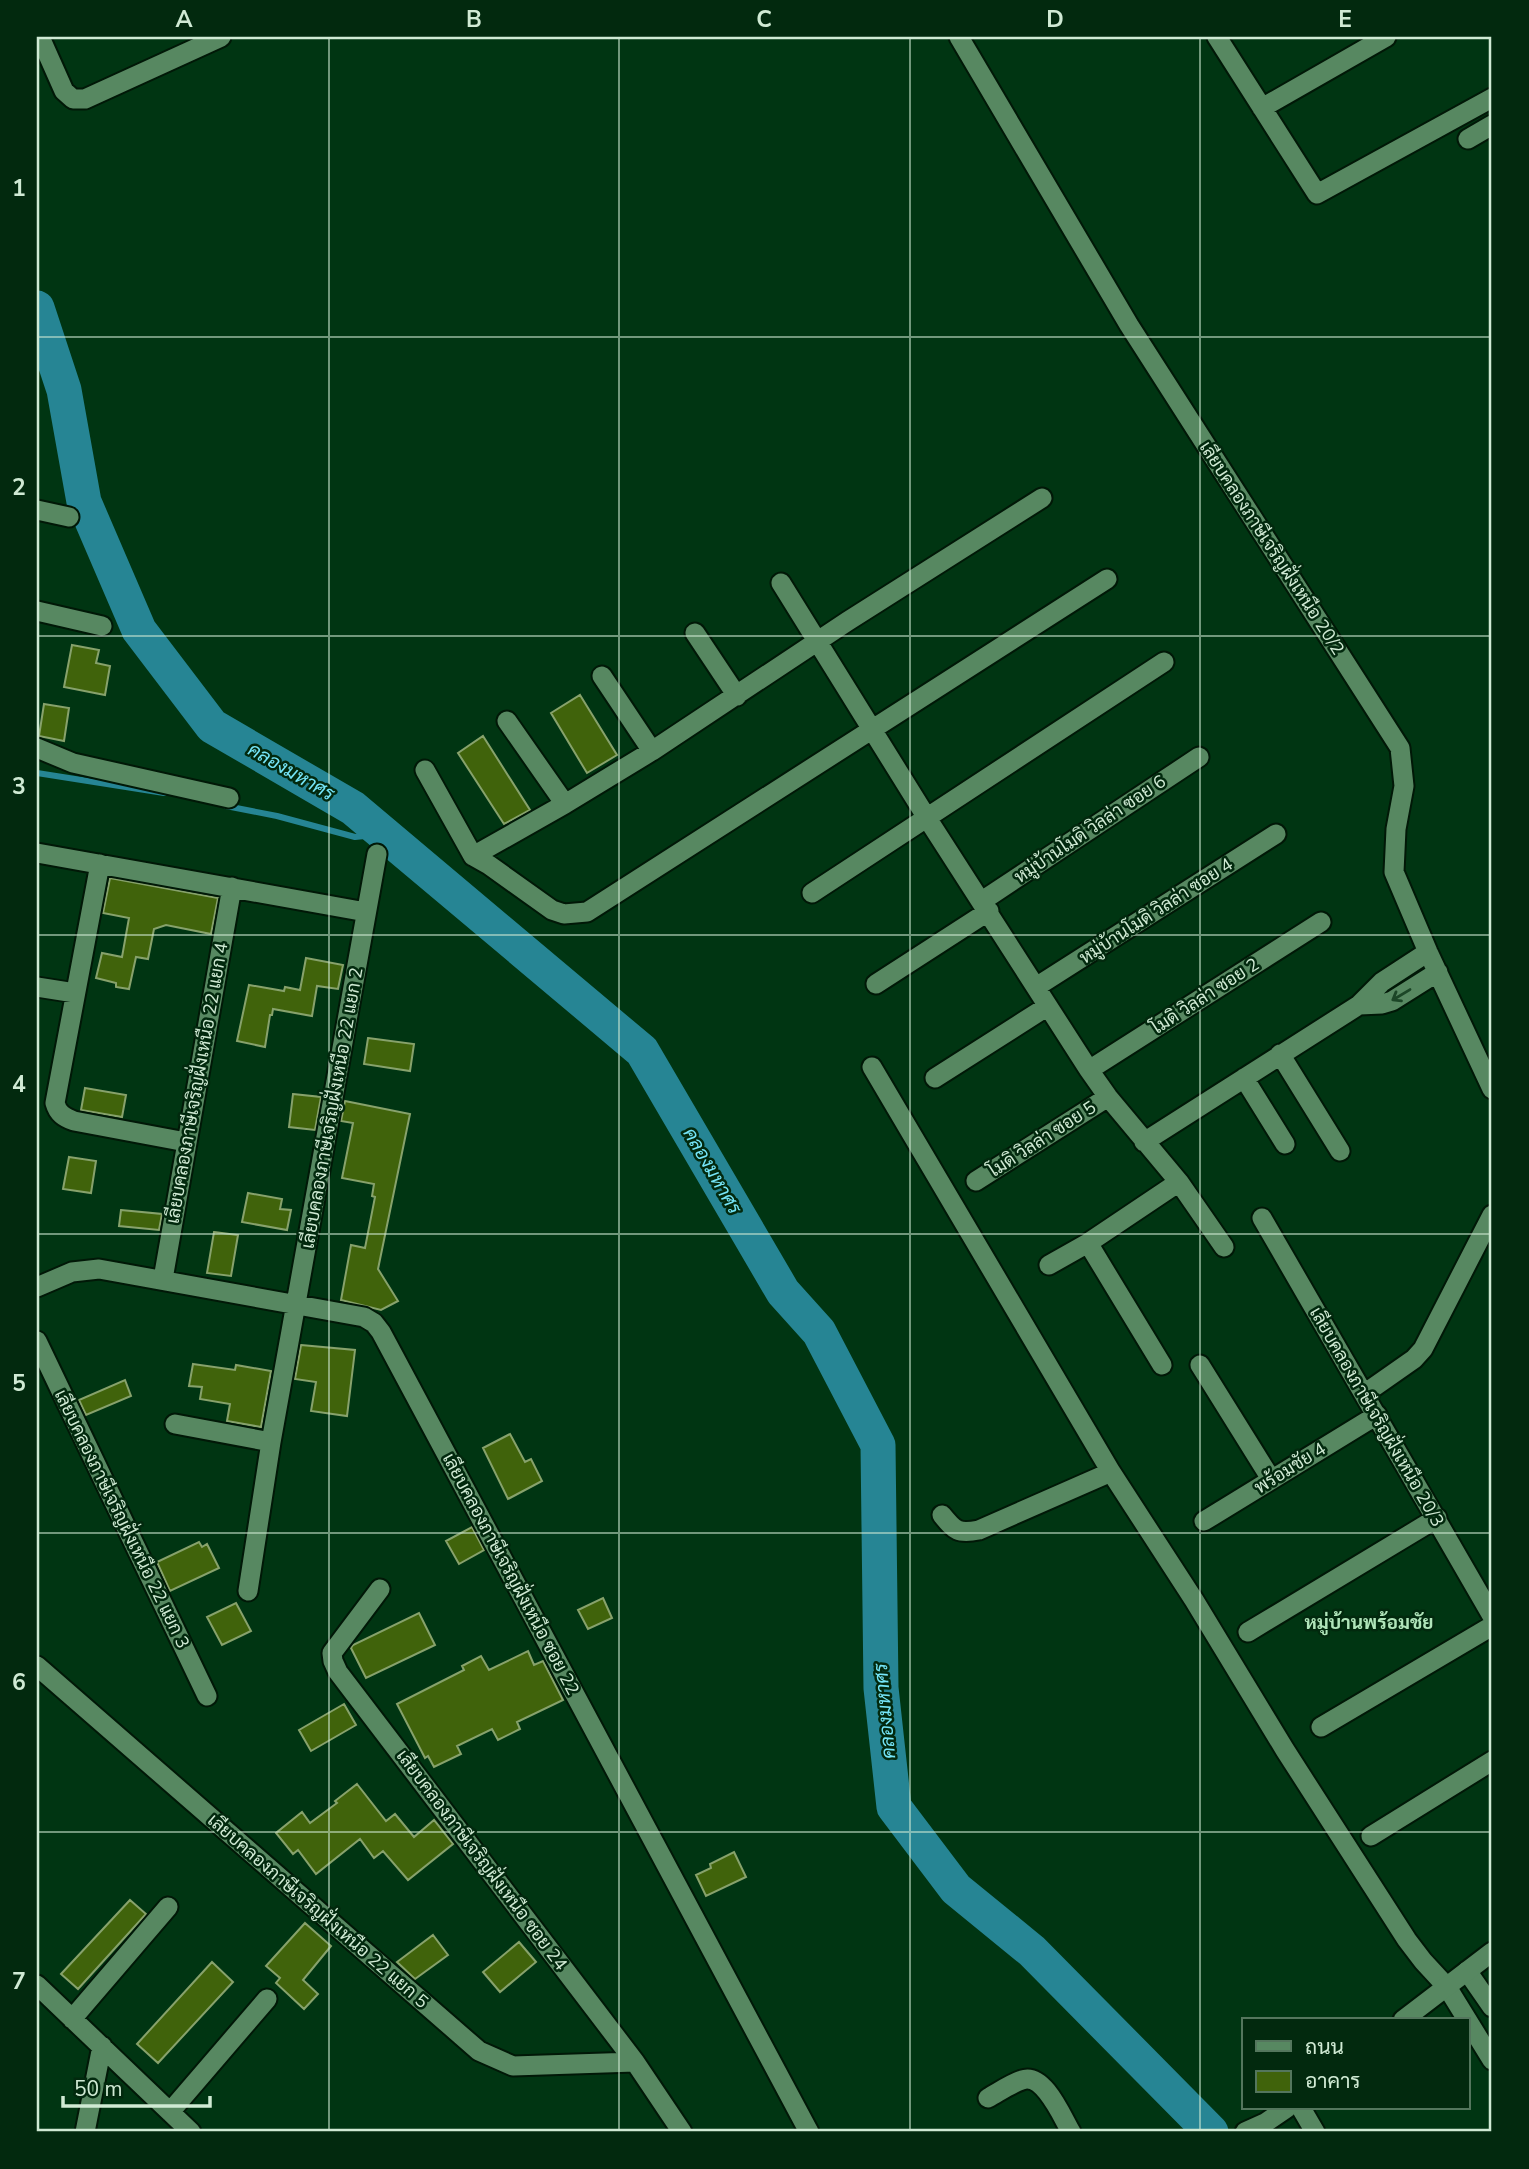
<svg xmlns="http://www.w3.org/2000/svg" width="1529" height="2169" font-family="'Nunito Sans',Sarabun,sans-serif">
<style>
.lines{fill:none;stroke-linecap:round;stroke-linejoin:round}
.stream{stroke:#268594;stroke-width:6}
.river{stroke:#268594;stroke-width:35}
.building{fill:#40630b;stroke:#87a26c;stroke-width:2}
.minor-casing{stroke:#011807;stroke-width:23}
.secondary-casing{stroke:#011807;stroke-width:23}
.minor{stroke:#578861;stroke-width:19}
.secondary{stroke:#578861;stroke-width:19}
.oneway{stroke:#1c4627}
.grid{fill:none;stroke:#d0ead4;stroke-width:2;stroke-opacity:0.55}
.labels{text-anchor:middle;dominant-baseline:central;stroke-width:5;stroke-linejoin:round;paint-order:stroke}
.street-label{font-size:18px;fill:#d0ead4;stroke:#02290e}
.water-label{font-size:19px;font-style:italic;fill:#75e5f8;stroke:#02290e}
.neighbourhood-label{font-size:19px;font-weight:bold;fill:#b0e5ba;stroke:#02290e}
.neatline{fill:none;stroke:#d0ead4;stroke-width:2.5}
.grid-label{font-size:23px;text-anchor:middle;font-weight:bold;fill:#d0ead4}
</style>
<rect width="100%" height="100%" fill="#003512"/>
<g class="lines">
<!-- stream -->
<path class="stream" d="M37,773L164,793
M226,806L277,816L355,837L384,834"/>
<!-- river -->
<path class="river" d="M37,308L64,390L84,502L139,630L212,726L353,808L642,1051L783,1292L819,1332L878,1445L881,1688L894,1807L956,1889L1032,1951L1211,2132"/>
</g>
<!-- building -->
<path class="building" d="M72,645L99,650L96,663L110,666L105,695L64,687Z
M580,695L617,755L587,773L551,713Z
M44,704L69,708L64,741L39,736Z
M483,736L530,810L504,824L458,753Z
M110,878L218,898L211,934L166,925L154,929L148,959L136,957L129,989L116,987V983L96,978L102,953L122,957L129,918L103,913Z
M306,958L343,965L338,989L317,986L312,1016L273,1009L272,1015H270L265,1047L237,1041L249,985L284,991L285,987L300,990Z
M368,1038L414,1044L410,1071L364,1064Z
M85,1088L126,1095L122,1117L81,1110Z
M293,1094L321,1097L315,1130L289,1127Z
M345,1101L410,1114L378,1269L398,1301L381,1310L341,1300L351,1245L365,1248L375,1197L372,1196L374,1184L342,1178L353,1123L341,1121Z
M69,1157L96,1161L91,1193L63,1189Z
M248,1193L282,1199L280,1209L291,1210L287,1230L242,1222Z
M121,1210L162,1214L159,1230L119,1226Z
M214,1232L238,1235L231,1276L207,1273Z
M301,1345L355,1350L347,1416L311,1411L316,1382L295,1379Z
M193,1364L235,1370L236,1365L271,1371L261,1427L227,1421L230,1404L200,1399L202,1387L189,1386Z
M125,1380L131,1396L86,1415L79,1400Z
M510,1434L525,1462L531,1459L542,1481L508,1499L483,1448Z
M472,1527L484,1550L459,1564L446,1541Z
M199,1542L202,1547L207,1544L219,1568L170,1591L157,1562Z
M603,1598L612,1618L588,1629L578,1610Z
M236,1603L251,1631L222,1645L207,1617Z
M419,1613L435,1645L366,1678L351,1648L353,1645Z
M528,1651L534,1665L543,1661L563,1700L517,1722L520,1729L498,1740L492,1729L457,1746L461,1754L434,1767L428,1756L425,1758L397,1704L464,1670L462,1666L481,1656L489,1670Z
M344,1704L356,1725L311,1751L299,1730Z
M357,1784L386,1821L395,1814L414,1837L434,1820L453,1844L408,1880L383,1851L374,1858L360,1839L316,1874L298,1850L293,1854L276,1833L302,1812L310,1823L337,1803L335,1801Z
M734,1852L746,1877L706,1896L696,1875L711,1868L710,1864Z
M130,1900L146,1914L78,1989L61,1974Z
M305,1923L331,1946L303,1980L318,1994L304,2009L276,1983L280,1978L266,1966Z
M433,1935L448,1955L415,1979L397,1962Z
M519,1942L536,1962L500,1992L483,1972Z
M212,1962L233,1982L158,2063L137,2044Z"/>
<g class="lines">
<!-- minor casing -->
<g class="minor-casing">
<path id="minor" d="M40,37L64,91L73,99H85L221,37
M959,37L1129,325L1400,748L1404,786L1396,829L1394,872L1428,952L1492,1089
M1217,37L1317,194L1492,98
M1262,108L1386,37
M1468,139L1492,125
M37,510L69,517
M781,583L927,818L1089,1070L1108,1097L1179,1182L1224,1247
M37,611L102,626
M695,633L737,696
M602,676L652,751
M507,721L565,804
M37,748L73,763L229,798
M425,770L473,856L489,865L552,910L564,914L587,912L1107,579
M37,853L366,912
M473,856L565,804L652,751L848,621L1042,498
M100,864L55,1103C58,1114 64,1117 74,1121L186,1142
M812,893L1164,662
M982,901L1199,757
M876,984L989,911
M37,987L75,993
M1036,987L1276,834
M1359,1005L1382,1004L1392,1001L1438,972
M1280,1054L1340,1151
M872,1067L1111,1472L1194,1600L1285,1750L1407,1940L1423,1961L1447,1987L1492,2060
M1089,1070L1321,922
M935,1078L1048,1006
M1244,1078L1285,1144
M1144,1142L1359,1005L1382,982L1428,952
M976,1181L1108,1097
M1262,1218L1492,1616
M1088,1243L1162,1365
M1049,1265L1088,1243L1179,1182
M163,1279L232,887
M37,1287L72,1272L99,1269L364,1317L374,1323L381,1332L809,2132
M37,1341L207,1696
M1200,1365L1271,1479
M1364,1394L1414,1359L1423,1349L1492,1215
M175,1424L271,1442
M942,1515C955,1531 958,1534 979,1530L1111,1472
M1204,1521L1377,1415
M380,1589L332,1653L333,1661L338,1672L635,2062L682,2132
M248,1591L271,1442L377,854
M1248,1632L1437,1518
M37,1666L479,2051L513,2066L635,2062
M1321,1727L1492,1626
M1371,1836L1492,1761
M1467,1971L1492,2007
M37,1985L191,2132
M72,2019L168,1907
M988,2098C999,2092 1010,2084 1022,2080C1044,2072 1062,2117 1071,2132
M1301,2108L1315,2132
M170,2112L267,1999
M85,2132L102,2046"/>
</g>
<!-- secondary casing -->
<g class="secondary-casing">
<path id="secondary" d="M1403,2020L1492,1952
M1245,2132L1265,2123L1287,2108"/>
</g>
<!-- minor -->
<use href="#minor" class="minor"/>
<!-- secondary -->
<use href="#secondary" class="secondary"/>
</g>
<!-- one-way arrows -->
<defs><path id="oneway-shaft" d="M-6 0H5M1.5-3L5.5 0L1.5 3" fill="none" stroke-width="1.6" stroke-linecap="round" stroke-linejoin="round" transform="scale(1.75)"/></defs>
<use class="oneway" href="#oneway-shaft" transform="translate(1401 995) rotate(149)"/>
<!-- grid -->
<path class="grid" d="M329,37V2132M619,37V2132M910,37V2132M1200,37V2132M37,337H1492M37,636H1492M37,935H1492M37,1234H1492M37,1533H1492M37,1832H1492"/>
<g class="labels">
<!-- street labels -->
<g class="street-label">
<text transform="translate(1272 548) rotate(57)">เลียบคลองภาษีเจริญฝั่งเหนือ 20/2</text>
<text transform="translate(1090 829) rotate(-34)">หมู่บ้านโมดิ วิลล่า ซอย 6</text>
<text transform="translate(1156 911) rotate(-33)">หมู่บ้านโมดิ วิลล่า ซอย 4</text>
<text transform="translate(1205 996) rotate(-33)">โมดิ วิลล่า ซอย 2</text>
<text transform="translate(197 1083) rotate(-80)">เลียบคลองภาษีเจริญฝั่งเหนือ 22 แยก 4</text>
<text transform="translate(332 1108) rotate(-80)">เลียบคลองภาษีเจริญฝั่งเหนือ 22 แยก 2</text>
<text transform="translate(1042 1139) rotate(-33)">โมดิ วิลล่า ซอย 5</text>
<text transform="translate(1377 1417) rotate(60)">เลียบคลองภาษีเจริญฝั่งเหนือ 20/3</text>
<text transform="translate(1290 1468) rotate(-32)">พร้อมชัย 4</text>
<text transform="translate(122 1519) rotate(64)">เลียบคลองภาษีเจริญฝั่งเหนือ 22 แยก 3</text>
<text transform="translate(511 1574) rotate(62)">เลียบคลองภาษีเจริญฝั่งเหนือ ซอย 22</text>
<text transform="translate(482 1860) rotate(53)">เลียบคลองภาษีเจริญฝั่งเหนือ ซอย 24</text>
<text transform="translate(318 1911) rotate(41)">เลียบคลองภาษีเจริญฝั่งเหนือ 22 แยก 5</text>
</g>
<!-- water labels -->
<g class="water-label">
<text transform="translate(291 772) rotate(30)">คลองมหาศร</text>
<text transform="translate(712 1171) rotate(60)">คลองมหาศร</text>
<text transform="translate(885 1711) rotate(-95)">คลองมหาศร</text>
</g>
<!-- neighbourhood labels -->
<g class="neighbourhood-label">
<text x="1369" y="1623">หมู่บ้านพร้อมชัย</text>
</g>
</g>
<!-- border -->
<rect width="1529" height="2169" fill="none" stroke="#02290e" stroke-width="77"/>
<!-- legend -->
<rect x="1242" y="2018" width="228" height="91" fill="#02290e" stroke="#54765d" stroke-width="2"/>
<rect x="1256" y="2041" width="35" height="10" fill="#578861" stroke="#54765d" stroke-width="2"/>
<text x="1305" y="2054" font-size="21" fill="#d0ead4">ถนน</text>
<rect x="1256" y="2071" width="35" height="21" fill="#40630b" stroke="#54765d" stroke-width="2"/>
<text x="1305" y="2088" font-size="21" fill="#d0ead4">อาคาร</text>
<!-- scale -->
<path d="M63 2096v10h147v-10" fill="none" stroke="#d0ead4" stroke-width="3.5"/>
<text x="74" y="2096" font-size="21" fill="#d0ead4" stroke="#02290e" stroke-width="5" paint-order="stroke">50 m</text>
<rect x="38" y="38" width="1452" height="2092" class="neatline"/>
<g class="grid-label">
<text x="184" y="27">A</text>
<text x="474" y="27">B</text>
<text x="764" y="27">C</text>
<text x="1055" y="27">D</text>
<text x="1345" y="27">E</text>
<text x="19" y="196">1</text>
<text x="19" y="495">2</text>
<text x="19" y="794">3</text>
<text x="19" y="1092">4</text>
<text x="19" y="1391">5</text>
<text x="19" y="1690">6</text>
<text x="19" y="1989">7</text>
</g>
</svg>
